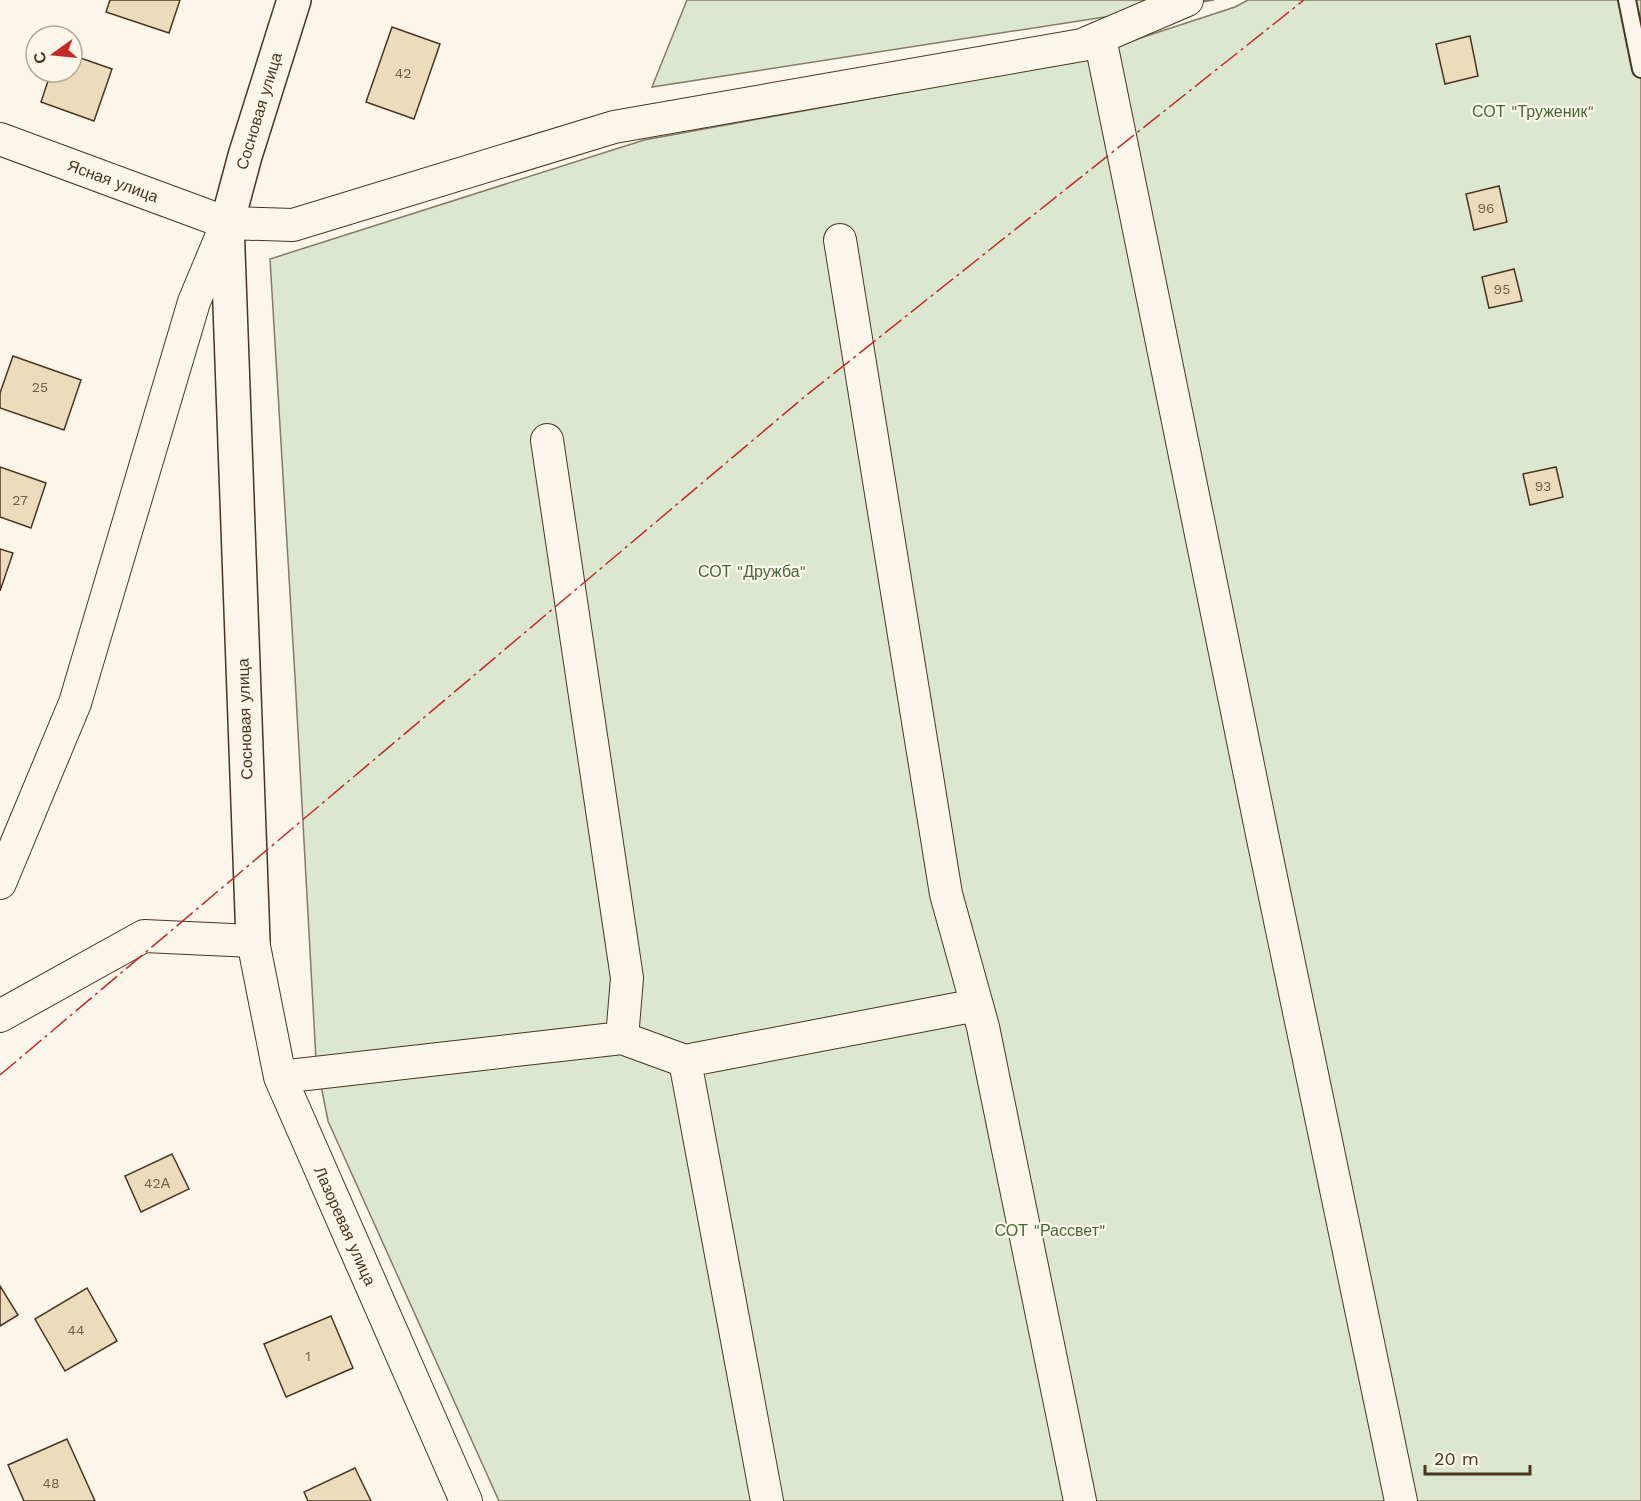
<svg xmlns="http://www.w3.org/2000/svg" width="1641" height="1501" font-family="'Work Sans',sans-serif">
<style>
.green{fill:#dce7d0;stroke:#887966;stroke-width:1.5}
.building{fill:#ecdcbc;stroke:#4a3520;stroke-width:1.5}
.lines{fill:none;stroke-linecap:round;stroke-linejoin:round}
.lane-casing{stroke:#4a3520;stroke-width:20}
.street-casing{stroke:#4a3520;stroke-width:34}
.secondary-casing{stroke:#4a3520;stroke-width:36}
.lane{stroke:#fbf6e9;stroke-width:16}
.street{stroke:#fbf6e9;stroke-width:32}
.secondary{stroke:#fbf6e9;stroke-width:33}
.power{stroke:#c62828;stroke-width:1.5;stroke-dasharray:21 4.5 3 4.5;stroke-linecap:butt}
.labels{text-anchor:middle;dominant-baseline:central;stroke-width:4.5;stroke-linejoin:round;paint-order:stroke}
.number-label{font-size:14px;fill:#725f47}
.street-label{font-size:16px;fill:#4a3520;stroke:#fbf6e9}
.park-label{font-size:16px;fill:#436837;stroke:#fbf6e9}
</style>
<rect width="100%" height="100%" fill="#fbf6e9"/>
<!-- green -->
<path class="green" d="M687,0H1214L652,87Z
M1248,0H1641V1501H499L328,1121L316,1060L295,677L270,259L644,140L1064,63L1235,7Z"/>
<!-- building -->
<path class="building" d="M110,0H180L169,33L106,12Z
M392,27L440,44L414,119L366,102Z
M1470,36L1478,76L1445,84L1436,44Z
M72,55L112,69L94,121L41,102L51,72H72Z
M1499,186L1507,222L1474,230L1466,194Z
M1514,269L1522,301L1489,308L1482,277Z
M13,356L81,380L64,430L0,408V393Z
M0,467L46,483L31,528L0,517Z
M1556,467L1563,497L1530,505L1523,474Z
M0,549L13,553L0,591Z
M172,1154L189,1189L141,1212L125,1176Z
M0,1286L18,1315L0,1326Z
M87,1288L117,1341L65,1371L35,1319Z
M331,1316L353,1368L286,1397L264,1344Z
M67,1439L95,1501H24L8,1465Z
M355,1468L371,1501H308L304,1492Z"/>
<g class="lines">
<!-- lane casing -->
<g class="lane-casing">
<path id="lane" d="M1627,0L1641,69"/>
</g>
<!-- street casing -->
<g class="street-casing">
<path id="street" d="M1100,38L1262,834L1401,1501
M0,139L227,223L293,225L614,127L1082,45L1187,0
M840,240L946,894L983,1027L1080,1501
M547,440L627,978L622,1038
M0,883L75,703L194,302L227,223
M0,1016L144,936L253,941L280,1077L466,1501
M685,1061L977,1005
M280,1077L622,1038L685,1061L767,1501"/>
</g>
<!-- secondary casing -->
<g class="secondary-casing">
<path id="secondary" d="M253,941L227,223L245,156L294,0"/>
</g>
<!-- lane -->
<use href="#lane" class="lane"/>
<!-- street -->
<use href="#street" class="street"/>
<!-- secondary -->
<use href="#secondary" class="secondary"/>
<!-- power -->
<path class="power" d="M0,1075L803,398L1304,0"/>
</g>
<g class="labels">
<!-- number labels -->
<g class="number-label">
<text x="403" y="73">42</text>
<text x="1486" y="208">96</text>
<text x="1502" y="289">95</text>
<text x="40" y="387">25</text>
<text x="1543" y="486">93</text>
<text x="20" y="500">27</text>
<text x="157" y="1183">42А</text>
<text x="76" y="1330">44</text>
<text x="308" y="1356">1</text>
<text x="51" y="1483">48</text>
</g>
<!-- street labels -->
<g class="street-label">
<text transform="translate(259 111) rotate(-73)">Сосновая улица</text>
<text transform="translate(113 181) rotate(20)">Ясная улица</text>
<text transform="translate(245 719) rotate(-92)">Сосновая улица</text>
<text transform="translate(345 1226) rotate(66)">Лазоревая улица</text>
</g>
<!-- park labels -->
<g class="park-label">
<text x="1533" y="111">СОТ "Труженик"</text>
<text x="752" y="571">СОТ "Дружба"</text>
<text x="1050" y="1230">СОТ "Рассвет"</text>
</g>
</g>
<!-- north arrow -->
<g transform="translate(54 54) rotate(255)"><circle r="28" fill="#fbf6e9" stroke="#b4a999" stroke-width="1.5"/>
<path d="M0-4.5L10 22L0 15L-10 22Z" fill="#c62828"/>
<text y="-9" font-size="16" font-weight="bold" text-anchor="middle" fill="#4a3520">С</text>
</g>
<!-- scale -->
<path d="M1425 1465v9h105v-9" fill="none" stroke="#4a3520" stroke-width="3"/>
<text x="1434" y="1465" font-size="18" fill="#4a3520" stroke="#fbf6e9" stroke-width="4.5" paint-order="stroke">20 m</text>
</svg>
